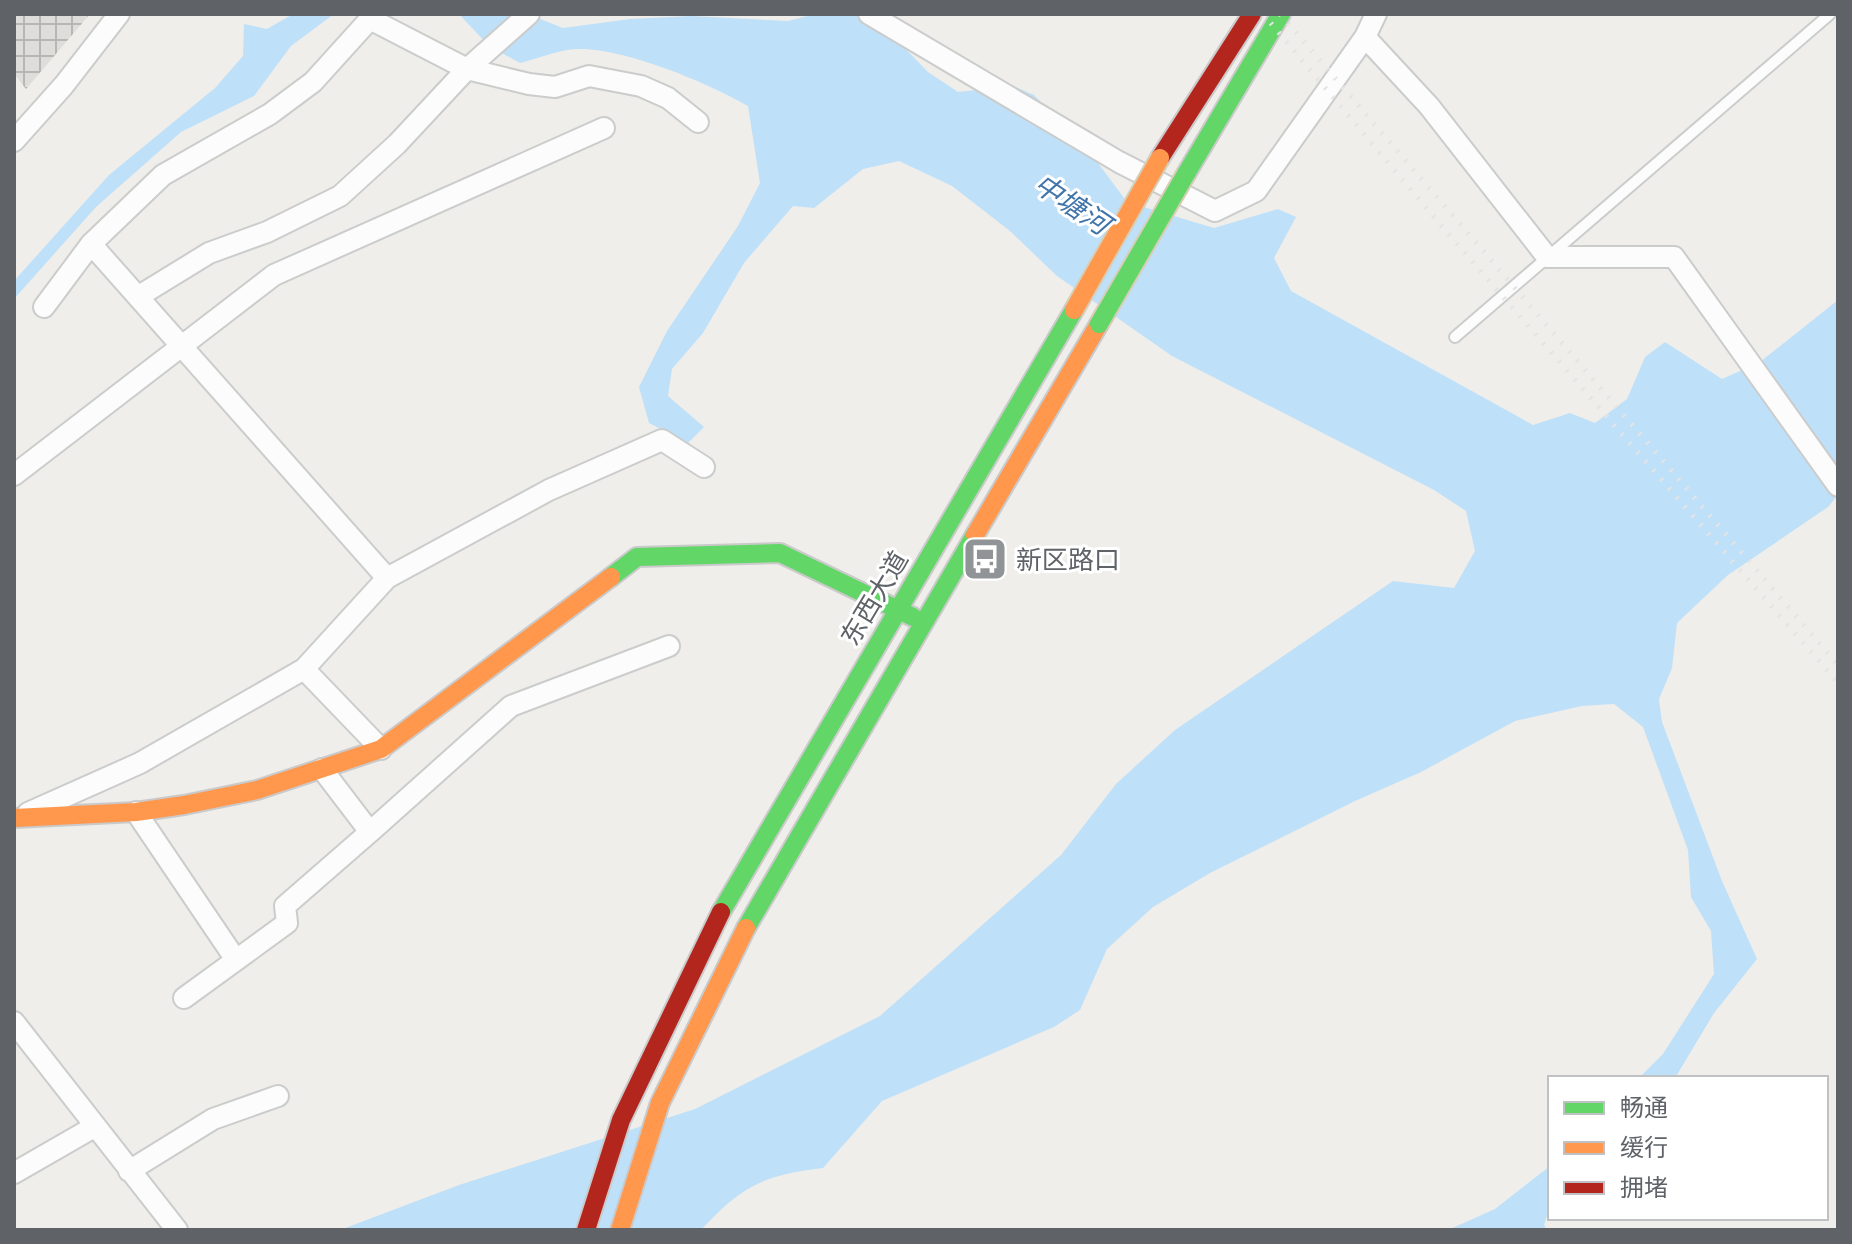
<svg xmlns="http://www.w3.org/2000/svg" width="1852" height="1244" font-family="'Archivo Narrow','Noto Sans SC',sans-serif">
<style>
.industrial{fill:url(#industrial-grid)}
.water{fill:#bfe0f9}
.lines{fill:none;stroke-linecap:round;stroke-linejoin:round}
.lane-casing{stroke:#cbcccc;stroke-width:14}
.street-casing{stroke:#cbcccc;stroke-width:24}
.fast-casing{stroke:#cacacb;stroke-width:22}
.slow-casing{stroke:#cacacb;stroke-width:22}
.jam-casing{stroke:#cacacb;stroke-width:22}
.lane{stroke:#fdfcfc;stroke-width:10}
.street{stroke:#fdfcfc;stroke-width:20}
.fast{stroke:#63d668;stroke-width:18}
.slow{stroke:#ff974d;stroke-width:18}
.jam{stroke:#b3261e;stroke-width:18}
.rail{stroke:#e4e4e4;stroke-width:5;stroke-dasharray:2 10;stroke-linecap:butt}
.fast-bridge-casing{stroke:#d7ceb8;stroke-width:22;stroke-linecap:butt}
.slow-bridge-casing{stroke:#d7ceb8;stroke-width:22;stroke-linecap:butt}
.fast-bridge{stroke:#63d668;stroke-width:18}
.slow-bridge{stroke:#ff974d;stroke-width:18}
.labels{text-anchor:middle;dominant-baseline:central;stroke-width:6;stroke-linejoin:round;paint-order:stroke}
.poi-label{font-size:26px;fill:#5f6368;stroke:#fff;text-anchor:start}
.street-label{font-size:26px;fill:#5f6368;stroke:#fff}
.water-label{font-size:28px;font-style:italic;fill:#4174aa;stroke:#fff}
</style>
<defs>
<pattern id="industrial-grid" width="8" height="8" patternUnits="userSpaceOnUse" patternTransform="scale(2)"><rect width="8" height="8" fill="#dfddda"/><path d="M0 4h8M4 0v8" fill="none" stroke="#b8b7b5"/></pattern>
</defs>
<rect width="100%" height="100%" fill="#efeeea"/>
<!-- industrial -->
<path class="industrial" d="M14,14H90L26,89L14,74Z"/>
<!-- water -->
<path class="water" d="M293,14H334L291,46L254,96L181,132L96,207L14,299V281L109,175L215,88L243,56L244,24L267,29Z
M459,14H528L563,28L630,19L691,16L788,21L815,14H864L880,23L928,72L958,92L1013,86L1034,95L1092,155L1127,202L1214,228L1278,209L1296,217L1274,258L1291,291L1533,425L1570,413L1595,423L1627,399L1645,357L1665,342L1722,379L1760,362L1838,300V495L1828,507L1728,575L1677,623L1672,668L1659,699L1662,722L1722,881L1757,959L1714,1013L1675,1078H1639L1663,1054L1714,974L1711,931L1691,897L1688,850L1643,727L1614,704L1582,706L1515,721L1421,772L1355,801L1210,873L1153,907L1107,949L1080,1010L1054,1027L882,1101L823,1168C763,1175 742,1186 701,1230H340L459,1185L695,1109L880,1016L1061,855L1116,784L1175,730L1393,581L1454,588L1475,551L1466,511L1434,490L1172,356L1057,276L1010,231L952,186L899,161L863,169L814,208L793,206L744,263L703,333L672,369L668,396L704,427L688,443L649,423L639,387L667,331L738,226L760,183L748,106C708,83 613,42 567,50C551,53 535,59 520,63L489,46Z
M1550,1166V1206L1544,1225L1547,1230H1448L1495,1209Z"/>
<g class="lines">
<!-- lane casing -->
<g class="lane-casing">
<path id="lane" d="M1455,337L1830,14"/>
</g>
<!-- street casing -->
<g class="street-casing">
<path id="street" d="M869,14L1119,162L1215,211L1256,191L1365,37L1376,14
M1365,37L1429,106L1547,257H1674L1838,486
M14,141L64,85L119,14
M91,244L387,578
M139,296L209,253L267,232L340,196L397,144L467,69L529,14
M44,307L91,244L163,175L270,114L313,82L370,19L467,69L529,84L555,87L589,76L641,86L668,98L698,122
M14,475L274,275L604,128
M304,669L381,749
M136,812L236,960
M28,813L140,763L304,669L387,578L549,490L662,440L704,467
M370,832L511,706L669,646
M184,998L287,923L285,906L370,832L322,769
M14,1022L177,1230
M129,1171L213,1119L278,1096
M14,1173L94,1127"/>
</g>
<!-- fast casing -->
<g class="fast-casing">
<path id="fast" d="M1186,174L1281,14
M611,577L637,557L780,553L913,617
M721,912L1074,310
M746,928L975,535"/>
</g>
<!-- slow casing -->
<g class="slow-casing">
<path id="slow" d="M975,535L1099,324
M14,818L136,812L184,805L257,790L381,749L611,577
M620,1230L660,1103L746,928"/>
</g>
<!-- jam casing -->
<g class="jam-casing">
<path id="jam" d="M1160,158L1252,14
M586,1230L621,1120L721,912"/>
</g>
<!-- lane -->
<use href="#lane" class="lane"/>
<!-- street -->
<use href="#street" class="street"/>
<!-- fast -->
<use href="#fast" class="fast"/>
<!-- slow -->
<use href="#slow" class="slow"/>
<!-- jam -->
<use href="#jam" class="jam"/>
<!-- rail -->
<path class="rail" d="M1263,14L1438,222L1838,683
M1280,14L1838,665"/>
<!-- fast-bridge casing -->
<g class="fast-bridge-casing">
<path id="fast-bridge" d="M1099,324L1186,174"/>
</g>
<!-- slow-bridge casing -->
<g class="slow-bridge-casing">
<path id="slow-bridge" d="M1074,310L1160,158"/>
</g>
<!-- fast-bridge -->
<use href="#fast-bridge" class="fast-bridge"/>
<!-- slow-bridge -->
<use href="#slow-bridge" class="slow-bridge"/>
</g>
<!-- icons -->
<defs>
<g id="bus-square" transform="scale(2.3)"><rect x="-9" y="-9" width="18" height="18" rx="4" fill="#919496" stroke="#fff"/><path d="M-5-6H5V4H4V6H2V4H-2V6H-4V4H-5ZM-3.5-4V0h7V-4ZM-3.5 1.2v1.5H-2V1.2ZM2 1.2v1.5H3.5V1.2Z" fill="#fff"/></g>
</defs>
<g fill-rule="evenodd">
<use href="#bus-square" x="985" y="559"/>
</g>
<g class="labels">
<!-- poi labels -->
<g class="poi-label">
<text x="1016" y="559">新区路口</text>
</g>
<!-- street labels -->
<g class="street-label">
<text transform="translate(874 598) rotate(-59)">东西大道</text>
</g>
<!-- water labels -->
<g class="water-label">
<text transform="translate(1072 204) rotate(34)">中塘河</text>
</g>
</g>
<!-- border -->
<rect width="1852" height="1244" fill="none" stroke="#5f6368" stroke-width="32"/>
<!-- legend -->
<rect x="1548" y="1076" width="280" height="144" fill="#ffffff" stroke="#bfc1c3" stroke-width="2"/>
<rect x="1564" y="1102" width="40" height="12" fill="#63d668" stroke="#bfc1c3" stroke-width="2"/>
<text x="1620" y="1116" font-size="24" fill="#5f6368">畅通</text>
<rect x="1564" y="1142" width="40" height="12" fill="#ff974d" stroke="#bfc1c3" stroke-width="2"/>
<text x="1620" y="1156" font-size="24" fill="#5f6368">缓行</text>
<rect x="1564" y="1182" width="40" height="12" fill="#b3261e" stroke="#bfc1c3" stroke-width="2"/>
<text x="1620" y="1196" font-size="24" fill="#5f6368">拥堵</text>
</svg>
